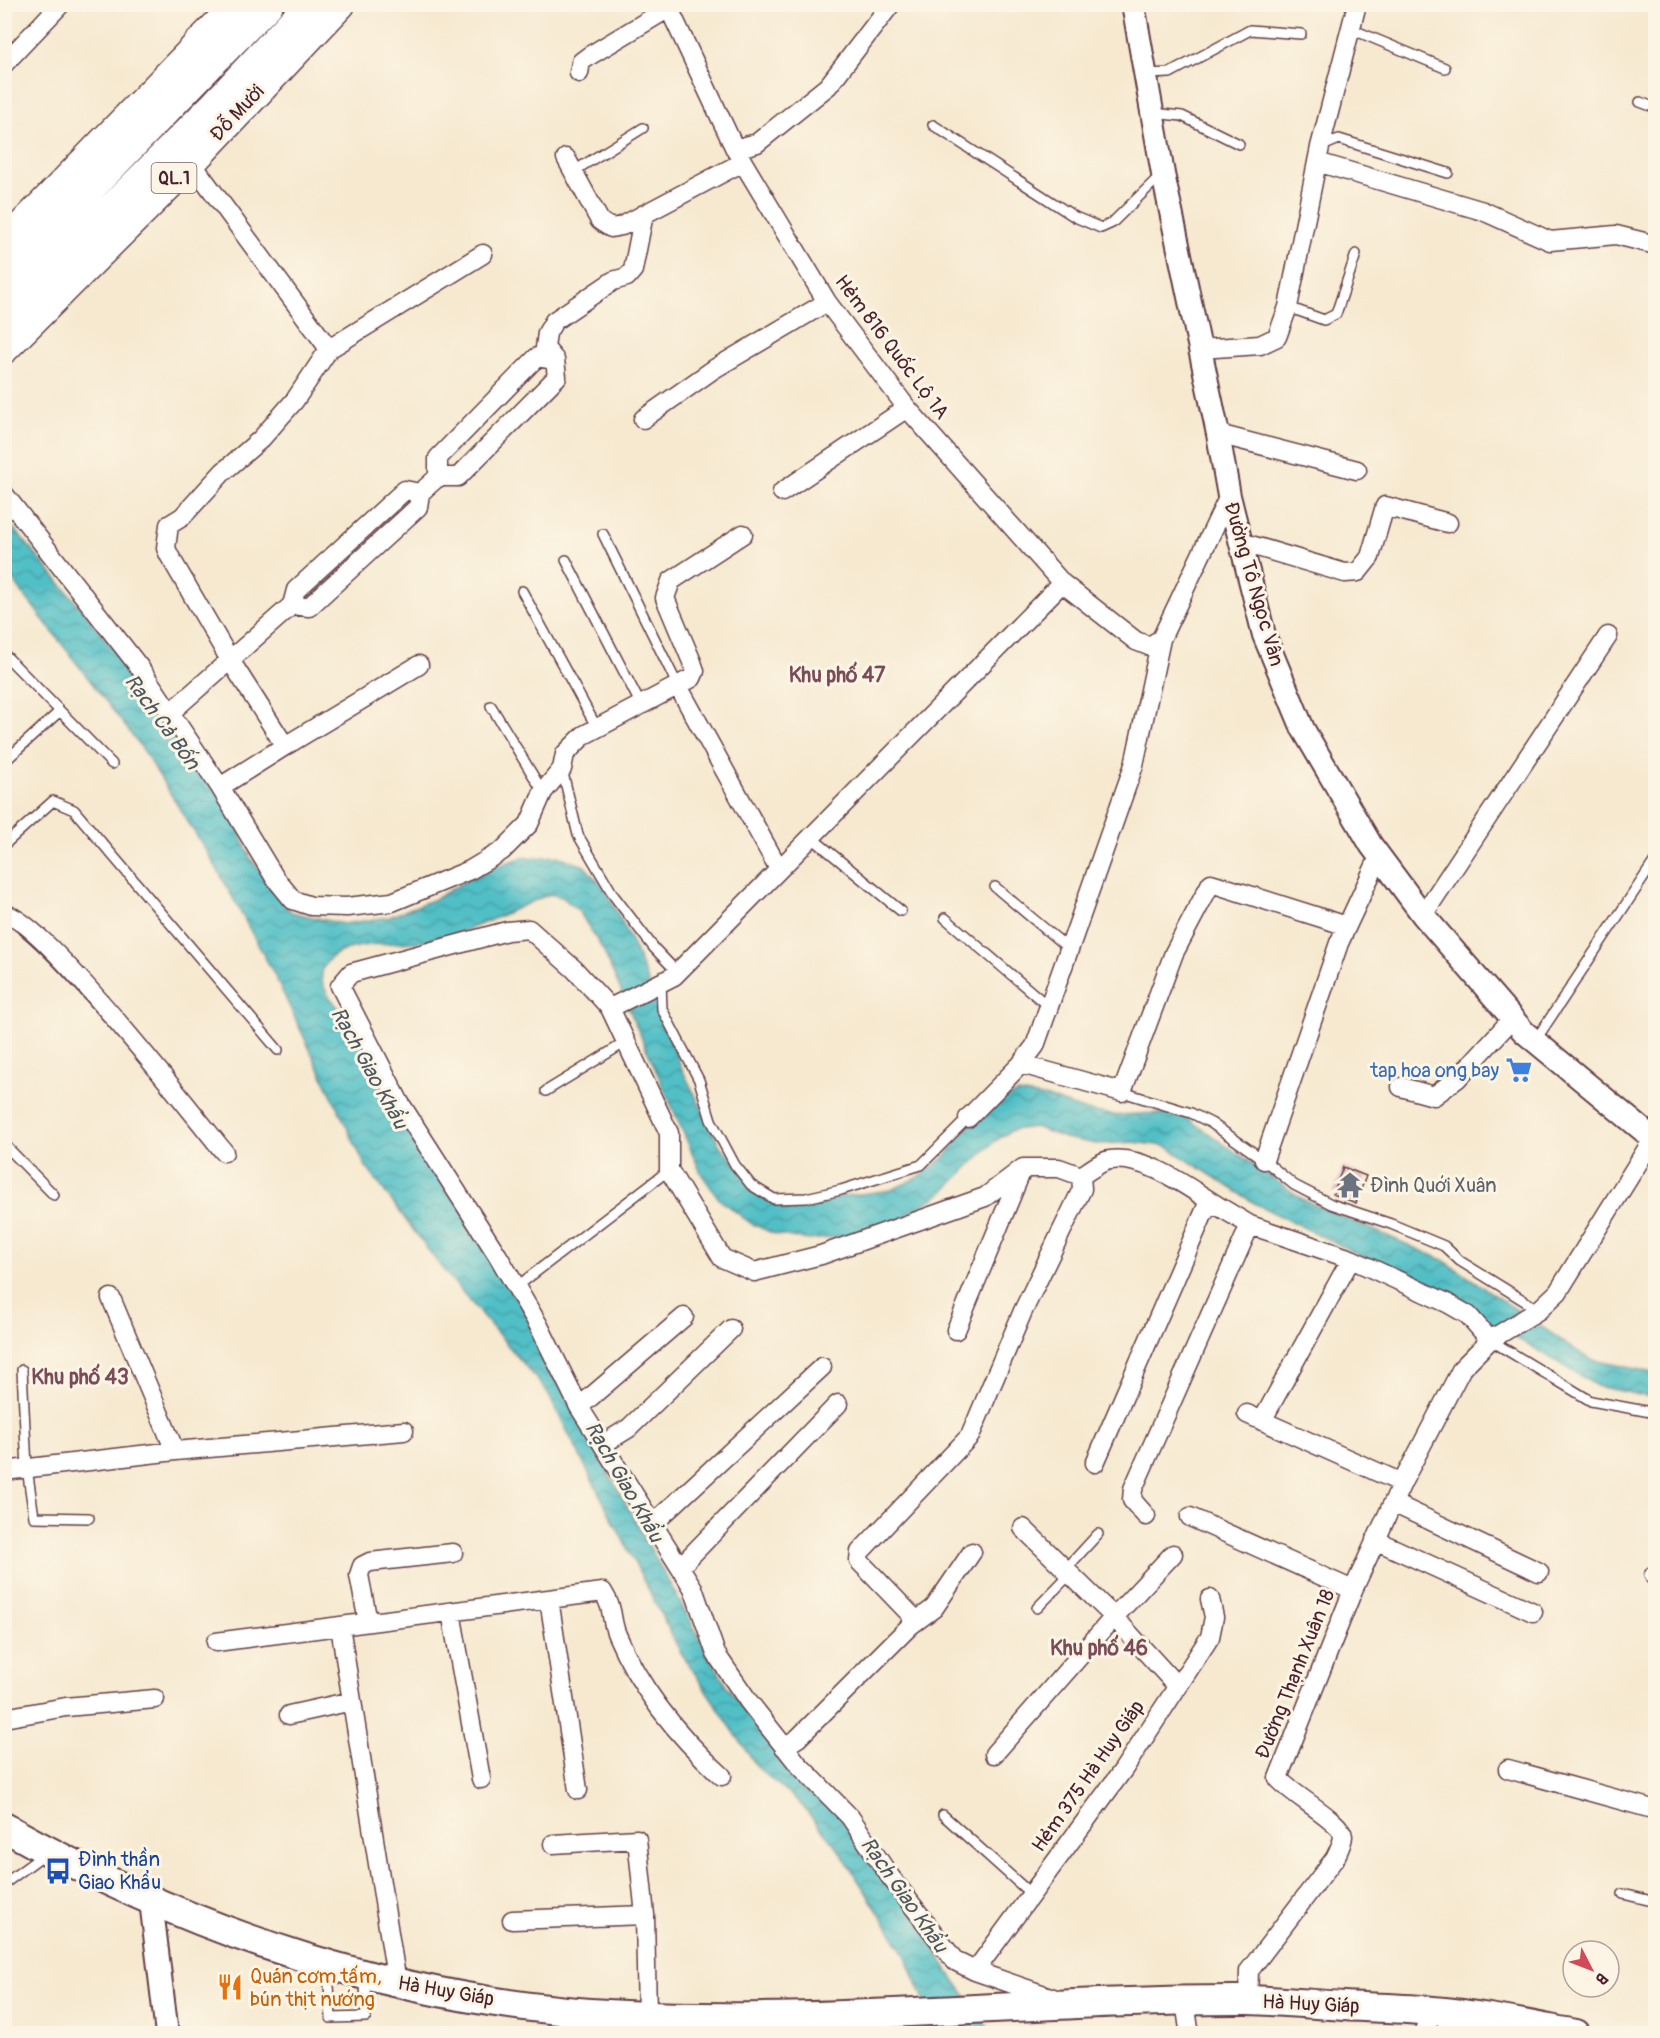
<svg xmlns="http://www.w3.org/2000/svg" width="1660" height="2038" font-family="Pangolin,sans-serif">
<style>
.water{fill:url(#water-waves);stroke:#4e6f78;stroke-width:1.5}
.building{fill:#d2a0af}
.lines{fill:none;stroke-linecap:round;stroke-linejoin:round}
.service-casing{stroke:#643d44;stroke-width:12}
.minor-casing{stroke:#643d44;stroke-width:21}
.tertiary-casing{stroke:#643d44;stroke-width:26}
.primary-casing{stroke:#643d44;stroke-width:32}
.trunk-casing{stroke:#643d44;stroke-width:33}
.service{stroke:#fff;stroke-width:9}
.minor{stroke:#fff;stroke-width:18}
.tertiary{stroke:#fff;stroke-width:22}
.primary{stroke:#fff;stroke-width:28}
.trunk{stroke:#fff;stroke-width:30}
.labels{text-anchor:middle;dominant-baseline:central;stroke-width:6;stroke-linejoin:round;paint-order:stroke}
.shield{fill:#fcf5e5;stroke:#7f5f63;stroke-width:1.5}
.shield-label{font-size:18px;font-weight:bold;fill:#4a1f2b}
.street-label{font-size:20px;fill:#4a1f2b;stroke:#fcf5e5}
.shop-label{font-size:20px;fill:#366cbe;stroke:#fcf5e5;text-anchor:end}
.worship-label{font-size:20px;fill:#5b616d;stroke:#fcf5e5;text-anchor:start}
.transit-label{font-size:20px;fill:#164399;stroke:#fcf5e5;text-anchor:start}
.food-label{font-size:20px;fill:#c56008;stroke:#fcf5e5;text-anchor:start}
.neighbourhood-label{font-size:21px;font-weight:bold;fill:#7a4c59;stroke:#fcf5e5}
.water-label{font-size:21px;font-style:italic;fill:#4c5761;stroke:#fcf5e5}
</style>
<defs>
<pattern id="water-waves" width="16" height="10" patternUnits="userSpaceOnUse" patternTransform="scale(1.5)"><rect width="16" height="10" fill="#51bfc6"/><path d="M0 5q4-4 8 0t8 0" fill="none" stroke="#459ba1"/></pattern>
</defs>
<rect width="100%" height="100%" fill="#fcf5e5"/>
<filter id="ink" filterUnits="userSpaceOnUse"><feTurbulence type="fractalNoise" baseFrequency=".0167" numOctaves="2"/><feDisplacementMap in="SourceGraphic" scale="12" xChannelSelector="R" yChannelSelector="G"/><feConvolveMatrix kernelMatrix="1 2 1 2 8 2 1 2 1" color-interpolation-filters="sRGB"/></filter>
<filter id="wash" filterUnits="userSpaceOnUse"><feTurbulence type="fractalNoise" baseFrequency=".008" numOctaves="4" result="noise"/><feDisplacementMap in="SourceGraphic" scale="24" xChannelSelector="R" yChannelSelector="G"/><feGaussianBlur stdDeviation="1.35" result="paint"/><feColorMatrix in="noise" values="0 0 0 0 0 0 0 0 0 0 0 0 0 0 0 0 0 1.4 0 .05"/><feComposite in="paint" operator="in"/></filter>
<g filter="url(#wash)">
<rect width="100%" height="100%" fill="#f6e9d0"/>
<!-- water -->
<path class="water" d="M4,517L87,615L175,728L231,813L251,859L291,912L343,924L389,917L437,898L482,871L521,858L558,856L584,866L606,890L635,949L682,1069L720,1146L770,1200L791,1203L891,1190L917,1178L945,1157L976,1116L991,1103L1019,1093L1049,1098L1086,1111L1115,1115L1160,1113L1185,1117L1304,1200L1443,1260L1589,1359L1655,1373V1398L1597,1386L1533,1347L1344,1247L1256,1204L1166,1146L1134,1142L1097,1144L1065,1138L1035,1127L1012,1130L995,1141L942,1193L901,1219L857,1235L809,1240L775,1234L752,1224L720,1200L702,1175L603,950L579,911L562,897L550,894C509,910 469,934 426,941C399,945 343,939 326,963C312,983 335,1003 347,1018L537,1325L587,1434L726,1685L773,1747L832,1799L914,1912L948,1971L992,2033H938L904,1952L837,1847L798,1801L758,1768L680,1651L546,1390L441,1267L365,1165L274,974L215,865L142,748L5,570Z"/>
<g id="blocks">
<!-- building -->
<path class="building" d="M1343,1167L1366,1176L1356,1203L1333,1194Z"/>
</g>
</g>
<g filter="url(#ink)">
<use href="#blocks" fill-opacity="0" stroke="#643d44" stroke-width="1.5"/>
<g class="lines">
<!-- service casing -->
<g class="service-casing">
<path id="service" d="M1351,29L1445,68
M1145,74L1170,73L1250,30L1301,34
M1640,102L1656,108
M1152,113L1182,116L1239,144
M933,125L1075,217L1101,228L1112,223L1161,175
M1320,147L1339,139L1448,173
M574,171L643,128
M1288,307L1324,320L1336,314L1356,254
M603,534L678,686
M566,560L641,705
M522,591L597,728
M4,654L112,764
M491,706L543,792
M4,762L60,711
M562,769L578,835L614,896L654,948L677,972
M811,837L901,911
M4,845L53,801L74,810L278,1050
M995,887L1069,949
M945,918L1049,1007
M661,983L662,1009L699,1080L711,1120L735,1165L751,1185L774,1199L806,1198L841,1190L921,1165L968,1118
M1535,1041L1656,859
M546,1091L626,1042
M1122,1092L1191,1113L1211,1123L1264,1160L1294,1185L1331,1204L1391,1224L1444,1246L1460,1261L1539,1310
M4,1144L54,1195
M515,1288L669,1170
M1490,1340L1591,1401L1656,1413
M22,1370L27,1468L34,1517L89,1518
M1065,1570L1098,1534
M1037,1608L1070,1574
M943,1815L1031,1894
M4,1884L46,1853
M1623,1894L1656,1902
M328,1969L331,2018L366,2017L365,1977
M574,2016L579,2034"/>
</g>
<!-- minor casing -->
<g class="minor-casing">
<path id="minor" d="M667,4L735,149L827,302L907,408L1062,583L1136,641L1149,646L1161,639
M4,64L61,4
M579,73L581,62L589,56L669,8
M735,149L757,143L828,86L891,4
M566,158L600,221L611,228L622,226L743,162
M191,162L329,349
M1317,162L1483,211L1550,241L1616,235L1656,245
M483,254L329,349L295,400L261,439L223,472L182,517L169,525L166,548L169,555L230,660L285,746L220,787L275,878L293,900L311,906L347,907L392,902L470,870L502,851L529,824L543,792L562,769L565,754L584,735L692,678L695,671L692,662L665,598L671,581L743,534
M1200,349L1260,345L1277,337L1288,307L1320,147L1357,4
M555,360L545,348L547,333L554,321L613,281L627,277L633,270L644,214
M643,419L714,369L827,302
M1218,434L1357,470
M782,492L907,408
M420,493L438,477H458L557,377L555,360L537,357L438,458V477
M4,494L140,668L220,787
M1241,542L1345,573L1358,572L1370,557L1385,506L1448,523
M678,686L779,869
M171,712L292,605L296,590L405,490L420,493L418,507L309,607L292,605
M285,746L419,665
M4,914C38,915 195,1116 224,1152
M1423,915L1608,636
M610,1008L674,976L1062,583
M1021,1064L1122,1092L1174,953L1211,883L1347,926
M1401,1087L1434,1096L1458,1078L1512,1019
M968,1118L1021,1064L1035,1046L1134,765L1161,639L1229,496
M1264,1160L1339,943L1380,855
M1081,1176C1089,1171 1101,1161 1110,1160C1146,1155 1189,1188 1218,1206
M111,1298L175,1451
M956,1330L1022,1170
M579,1407L684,1317
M1247,1414L1402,1483
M1262,1421L1351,1259
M603,1444L629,1428L731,1329
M1095,1463L1206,1208L1218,1206L1250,1225L1351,1259L1447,1303L1468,1315L1490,1340
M4,1471L175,1451L404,1431
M1393,1503L1539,1572
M1146,1516L1132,1500L1133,1489L1250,1225
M1190,1517L1353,1590
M654,1523L822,1367
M1023,1528L1114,1617L1178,1687
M1375,1540L1533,1612
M680,1567L838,1404
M1654,1575L1656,1576
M549,1599L578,1790
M451,1612L481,1779
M368,1622L359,1575L362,1566L370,1562L453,1553
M911,1625L934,1608L972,1552
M340,1626L397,1983
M216,1642L603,1592C615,1611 610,1619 617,1635C640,1689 679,1737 722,1776
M289,1715L352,1701
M4,1718L66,1707L155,1699
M784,1747L798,1738L911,1625L913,1617L859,1561L860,1552L970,1436L1023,1311L1082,1189L1081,1176L1059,1168H1023L985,1197L821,1255L754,1272L722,1258L669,1170V1133L610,1008L574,969L529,929L507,931L351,973L340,986L400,1103L498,1256L538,1324L579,1407L693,1588L716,1654L749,1702L798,1764L850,1817L889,1875L955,1961L975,1971L1059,2000
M994,1754L1114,1617L1173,1554
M1508,1769L1656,1810
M553,1844L637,1839L645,1915L647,2015
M512,1920L645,1915
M975,1971L1123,1770L1210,1637L1214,1617L1210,1599
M1248,2000L1249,1971L1335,1858C1338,1852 1343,1842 1343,1836C1342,1821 1290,1794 1278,1778L1353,1590L1402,1483L1462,1368L1490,1340L1539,1310L1558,1292L1653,1139
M1185,2002L1189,2029L1187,2034
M740,2018L763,2034
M1424,2034L1432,2011"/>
</g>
<!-- tertiary casing -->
<g class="tertiary-casing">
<path id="tertiary" d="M1133,4L1163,174L1218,434L1229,496L1264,635L1303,729L1371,845L1423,915L1524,1032L1656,1141
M151,1901L167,2034"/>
</g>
<!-- primary casing -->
<g class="primary-casing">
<path id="primary" d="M4,1827C195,1934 407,2005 625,2015C832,2025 1040,1999 1247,2000C1279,2001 1312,2004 1344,2006C1373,2008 1403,2008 1433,2011C1481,2015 1528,2025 1576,2034"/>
</g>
<!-- trunk casing -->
<g class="trunk-casing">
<path id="trunk" d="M4,245L238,4
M4,277L268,4
M4,317L215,105L310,4
M4,348L191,162L340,4"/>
</g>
<!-- service -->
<use href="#service" class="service"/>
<!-- minor -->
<use href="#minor" class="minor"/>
<!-- tertiary -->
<use href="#tertiary" class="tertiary"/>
<!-- primary -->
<use href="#primary" class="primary"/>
<!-- trunk -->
<use href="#trunk" class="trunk"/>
</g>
</g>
<!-- icons -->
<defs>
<g id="supermarket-bare" transform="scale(2.07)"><path d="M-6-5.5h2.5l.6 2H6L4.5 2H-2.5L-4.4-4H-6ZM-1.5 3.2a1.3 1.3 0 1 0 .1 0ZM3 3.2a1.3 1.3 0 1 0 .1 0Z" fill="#3f7fe0" stroke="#fcf5e5" stroke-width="2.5" paint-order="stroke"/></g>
<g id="temple-bare" transform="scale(2.07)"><path d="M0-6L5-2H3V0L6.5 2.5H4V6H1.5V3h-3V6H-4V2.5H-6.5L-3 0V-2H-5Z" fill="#6b7280" stroke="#fcf5e5" stroke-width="2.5" paint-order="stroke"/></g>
<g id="bus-bare" transform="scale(2.07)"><path d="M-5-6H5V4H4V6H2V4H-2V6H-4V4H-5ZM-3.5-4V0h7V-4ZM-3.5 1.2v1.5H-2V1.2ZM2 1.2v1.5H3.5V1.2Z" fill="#1a4fb4" stroke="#fcf5e5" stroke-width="2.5" paint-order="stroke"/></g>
<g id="restaurant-bare" transform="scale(2.07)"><path d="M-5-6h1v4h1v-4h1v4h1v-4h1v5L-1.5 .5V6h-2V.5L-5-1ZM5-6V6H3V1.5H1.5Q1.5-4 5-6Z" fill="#e8710a" stroke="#fcf5e5" stroke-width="2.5" paint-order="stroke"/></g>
</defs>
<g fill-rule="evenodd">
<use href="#supermarket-bare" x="1519" y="1070"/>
<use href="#temple-bare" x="1350" y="1185"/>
<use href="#bus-bare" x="58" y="1871"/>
<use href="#restaurant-bare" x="230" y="1987"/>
</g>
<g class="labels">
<!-- shield labels -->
<rect class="shield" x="151.5" y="163" width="45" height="30" rx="4.5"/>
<g class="shield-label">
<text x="174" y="178">QL.1</text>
</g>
<!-- street labels -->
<g class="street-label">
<text transform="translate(237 113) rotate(-47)">Đỗ Mười</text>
<text transform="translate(892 347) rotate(53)">Hẻm 816 Quốc Lộ 1A</text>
<text transform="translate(1254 584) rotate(74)">Đường Tô Ngọc Vân</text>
<text transform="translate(1295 1674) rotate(-68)">Đường Thạnh Xuân 18</text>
<text transform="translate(1088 1776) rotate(-55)">Hẻm 375 Hà Huy Giáp</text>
<text transform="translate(446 1991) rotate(10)">Hà Huy Giáp</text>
<text transform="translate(1311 2004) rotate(3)">Hà Huy Giáp</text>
</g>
<!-- shop labels -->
<g class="shop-label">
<text x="1499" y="1070">tap hoa ong bay</text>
</g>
<!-- worship labels -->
<g class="worship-label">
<text x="1370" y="1185">Đình Quới Xuân</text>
</g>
<!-- transit labels -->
<g class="transit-label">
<text x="78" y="1859">Đình thần<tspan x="78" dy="23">Giao Khẩu</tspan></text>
</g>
<!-- food labels -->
<g class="food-label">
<text x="250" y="1976">Quán cơm tấm,<tspan x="250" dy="23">bún thịt nướng</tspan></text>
</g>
<!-- neighbourhood labels -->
<g class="neighbourhood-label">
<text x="837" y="675">Khu phố 47</text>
<text x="80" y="1377">Khu phố 43</text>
<text x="1099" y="1648">Khu phố 46</text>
</g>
<!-- water labels -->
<g class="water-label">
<text transform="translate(162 722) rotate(54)">Rạch Cả Bốn</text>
<text transform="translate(369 1068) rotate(61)">Rạch Giao Khẩu</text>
<text transform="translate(624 1482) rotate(60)">Rạch Giao Khẩu</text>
<text transform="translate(904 1895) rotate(55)">Rạch Giao Khẩu</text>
</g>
</g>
<!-- margin -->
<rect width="1660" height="2038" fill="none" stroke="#fcf5e5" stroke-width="24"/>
<!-- north arrow -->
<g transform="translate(1591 1969) rotate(132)"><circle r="28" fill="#fcf5e5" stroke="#b59f9b" stroke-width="1.5"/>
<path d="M0-4.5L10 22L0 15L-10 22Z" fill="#d1495b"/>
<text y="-9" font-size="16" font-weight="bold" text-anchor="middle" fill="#4a1f2b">B</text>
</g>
</svg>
